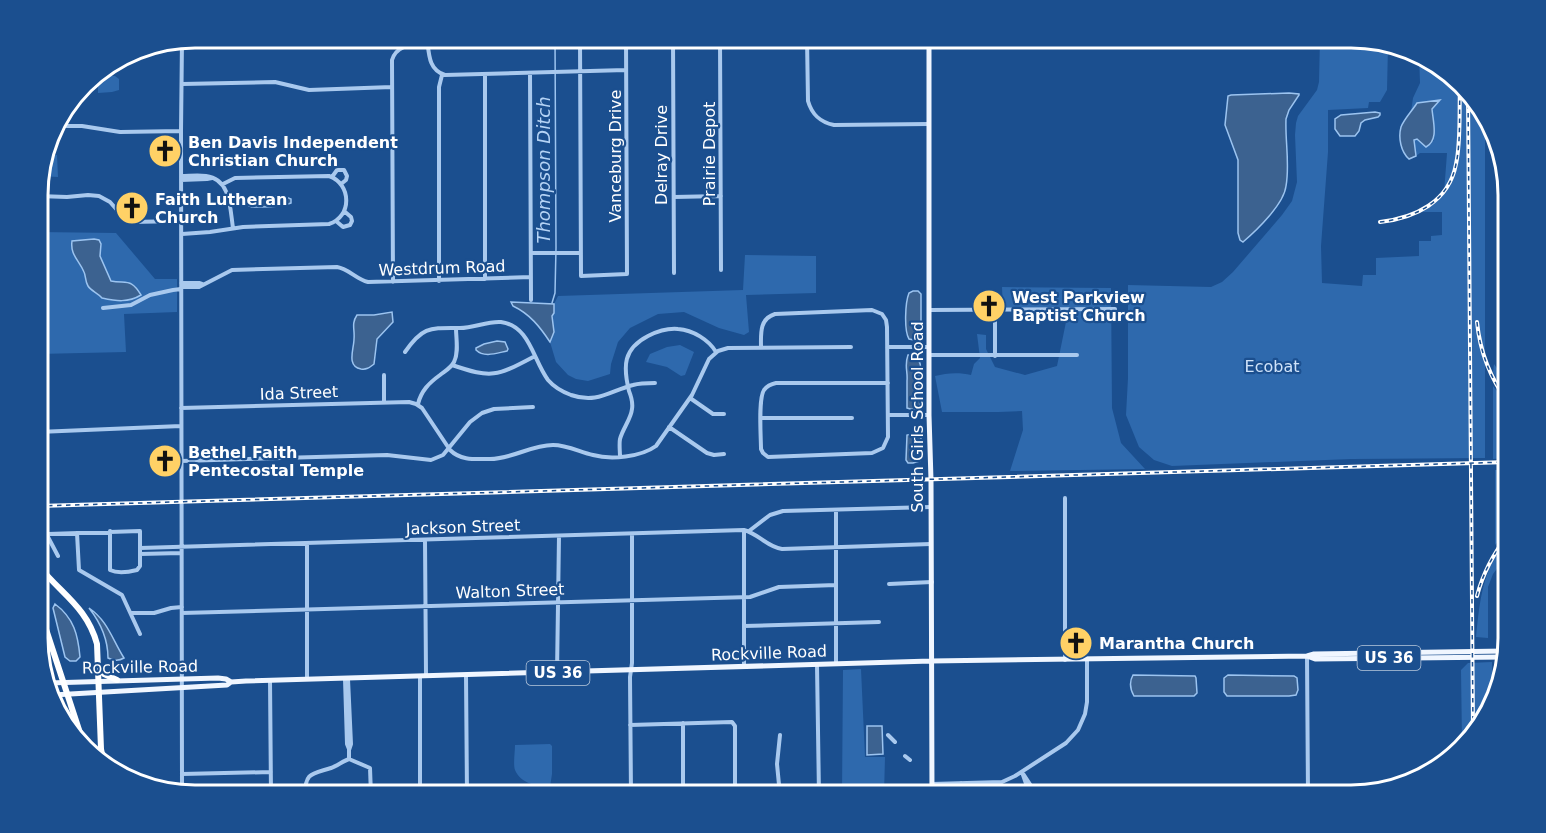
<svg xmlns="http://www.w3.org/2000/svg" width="1546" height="833" font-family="'DejaVu Sans',sans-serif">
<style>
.green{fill:#2e69ad}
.water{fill:#3c6290;stroke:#9cc4f0;stroke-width:1.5}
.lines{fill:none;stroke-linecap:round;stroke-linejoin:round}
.stream{stroke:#9cc4f0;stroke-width:1.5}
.minor{stroke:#a9c9ee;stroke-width:4}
.major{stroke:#f0f6ff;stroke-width:5}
.highway{stroke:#fff;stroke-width:6}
.rail-casing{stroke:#fff;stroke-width:4}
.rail{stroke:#1b4f8f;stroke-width:1.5;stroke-dasharray:4.5;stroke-linecap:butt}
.labels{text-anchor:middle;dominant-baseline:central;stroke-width:4.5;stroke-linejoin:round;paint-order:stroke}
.shield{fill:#1b4f8f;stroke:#bbcadd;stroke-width:1.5}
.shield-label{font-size:15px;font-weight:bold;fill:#fff}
.poi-label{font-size:16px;font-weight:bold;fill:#fff;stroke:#1b4f8f;text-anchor:start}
.street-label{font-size:16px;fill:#fff;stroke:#1b4f8f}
.park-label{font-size:16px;fill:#cfe3fa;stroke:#1b4f8f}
.water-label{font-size:18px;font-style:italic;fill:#b5d3f5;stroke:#1b4f8f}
.rim{fill:none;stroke:#fff;stroke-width:3}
</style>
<rect width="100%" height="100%" fill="#1b4f8f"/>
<!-- green -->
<path class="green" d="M1320,38H1351L1388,46L1387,90L1380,102H1369L1368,108L1328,110V152L1321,246L1322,283L1362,286L1363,275H1376V258L1419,256V241H1431V236L1442,235V212H1422L1435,203L1444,193L1447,153H1420L1416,156L1414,140L1417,139L1430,145L1434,140L1432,108L1439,101L1417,103L1411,112L1413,98L1420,83L1419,54L1482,107L1485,116V458L1351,459L1172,466L1154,460L1139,447L1126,415L1128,378V285L1211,287L1222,282L1233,272L1282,215L1292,201L1297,182L1295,135L1296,123L1298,116L1317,90L1319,82Z
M98,76H115L119,79V90L112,92L98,93Z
M46,154L57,155L58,177L40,176Z
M38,232L116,233L155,279H177V312L124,314L126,352L38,354Z
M745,255L816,256V293L746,295L749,332L744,335L719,328L684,312L658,314L630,328L618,342L611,364L610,374L588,381L576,379L568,375L556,362L550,342L554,332L552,316L554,313V304L558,296L743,290Z
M1002,287L1111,288L1112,408L1121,443L1145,469L1010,471L1023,430L1022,411L998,412H942L935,376C946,373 959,372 971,375L974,364L980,358L977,334L986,335V349L995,367L1025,375L1057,366L1067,317L1055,314L1003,310Z
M680,345L694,352L685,375L681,376L667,367L646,362L650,354L667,347Z
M1494,364L1508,384V396L1493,372Z
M1493,386L1508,405V458L1493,459Z
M1495,470H1508V529L1495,545Z
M1508,540V554L1493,574L1488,587V638L1476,637C1480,600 1482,569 1508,540Z
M1492,662V708L1462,742L1461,670L1468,663Z
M861,669L865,757H885L884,795H842L843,670Z
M550,744L552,746V774L550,787C537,786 521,784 515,770C513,764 515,752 515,745Z"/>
<!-- water -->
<path class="water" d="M1289,93L1299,94V95L1289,110L1286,119C1285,141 1290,164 1286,186C1284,204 1257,230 1243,242L1240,240L1238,233V160L1225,125L1228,96L1231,95Z
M1440,100L1432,109C1433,122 1439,140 1426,147L1417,139L1414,140L1416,156L1409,159C1401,152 1398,138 1401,127C1404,119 1412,111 1417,103Z
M1375,112L1380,113V115L1378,117L1365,120L1361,123L1359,131L1355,136H1340L1335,129V119L1341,115Z
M250,196H283L291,199V203C280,208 264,207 252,207L249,206L246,199L248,197Z
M94,239L99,240L101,244L100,256L111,281C127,284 131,278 141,295C128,303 116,301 102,298C98,293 91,291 88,286C85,281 86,276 84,272C79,260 70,255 72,241Z
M913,291H918L921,294V323L919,338L914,340L909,339C904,331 905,303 909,293Z
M511,302L554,304V313L552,316L554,332L550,342C540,327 530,314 513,306Z
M392,312L393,322L377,339L374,364C370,367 367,370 361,369C346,366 354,349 354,339C355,329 351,324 357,315H374Z
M497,341L505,342L508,349L507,351C497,353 484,358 476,350V348L484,344Z
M908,355H915C925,366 918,371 919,384C921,394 925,415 907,408C907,399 907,390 907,381C908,371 904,366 908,355Z
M917,433L921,437L920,461L913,463H908L906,460L907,435Z
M55,604C74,618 78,635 80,657L76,661H70L65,657L53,608Z
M89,608C108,621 112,639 124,658C119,661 114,661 108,658C108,640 100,622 89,608Z
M1133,675L1195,676L1196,678L1197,693L1194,696H1134C1130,689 1129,682 1133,675Z
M1228,675L1294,676L1297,678L1298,690L1296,695L1289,696H1227L1224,692V678Z
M867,726H882L883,754L867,755Z"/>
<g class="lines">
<!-- stream -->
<path class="stream" d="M552,303L555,293L556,248L555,38"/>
<!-- minor -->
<path class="minor" d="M427,38C429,53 428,70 445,75L626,70
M580,38L581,276L627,274L626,38
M673,38L674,273
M720,38L721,270
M807,38L808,101C812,115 820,122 834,125L929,124
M182,40L181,131L182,792
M530,73L531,300
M485,75V279
M182,84L275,82L309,90L392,87
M53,126H82L120,132L181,131
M181,176C189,176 198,175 206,176C231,179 230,209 233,228
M332,177L337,170H344L347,176L346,180L341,184
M181,180L207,179L212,178
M38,196L67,197L88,195L99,196L110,202L125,219L130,222L182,221
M674,197L721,196
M336,221L343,227L350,225L352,221L351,217L344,211
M182,234L210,232L243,227L329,224C352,217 352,184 329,176L235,178L223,184
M531,253H581
M439,281V87L442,75
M393,282L392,60C397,44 413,45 428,43
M181,283H199L202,284
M181,287H199L232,270L337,267C349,269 356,279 368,282L531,277
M103,308L131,305L150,295L173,290L181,289
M930,310L1115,309
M887,347H929
M761,348C761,334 759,319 775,314L872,310L882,314L886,320L887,327L888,437L883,448L872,453L768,457L763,453L761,449C761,437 758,399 764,390C767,386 771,384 776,383H888
M405,352C423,326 430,328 460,328C474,328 487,321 501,322C530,326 533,360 548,380C554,387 563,392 571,395C597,404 610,391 633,385C640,383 648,383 655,383
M930,355H1077
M995,356V310
M452,365C493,379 497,376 535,356
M384,375V402
M690,398L713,414H724
M418,404C421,391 429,383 440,375C445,371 451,368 454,362C459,352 456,339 456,328
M181,408L409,402L416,404L422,408L450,450C461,461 476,459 490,459C512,459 531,445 553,445C567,445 580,452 593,455C611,460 641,457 656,446L692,395L709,359L718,351L728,348L851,347
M888,415H929
M761,418H852
M669,427L707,453L714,455L724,454
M38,432L181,426
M620,457C620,451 619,444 620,439C623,428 631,419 632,409C633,403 631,396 629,391C623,366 623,349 648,336C658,331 667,328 678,329C693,330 709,340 716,352
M181,461L387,455L431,460L443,455L470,422L482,413L494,409L533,407
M1065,498V660
M836,510V664
M749,531L770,515L783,511L931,507
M77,533L79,570L122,595L140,634
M425,540L426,675
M307,543V679
M140,548L744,530C759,534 767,547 782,549L931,544
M140,554L181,553
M58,556L48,537V534L140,531V566L137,570C129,572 118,574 110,570V531
M889,584L932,582
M131,613H154L171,608L182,607
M182,613L750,597L779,587L836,585
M744,626L879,622
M1307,656L1308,795
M817,665L819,795
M744,667V530
M557,673L559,536
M466,675L467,795
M420,676V794
M345,679L347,744L349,749
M348,679L351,744L349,750V759
M270,680L271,795
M683,723V795
M630,725L732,722L735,726V795
M780,735L777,764L780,795
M888,735L895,742
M905,756L910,760
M349,759L370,768L371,795
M1022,772L1037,795
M1022,772L1030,795
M182,774L271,772
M961,783V795
M932,784L1002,782L1015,776L1066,743L1078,730L1085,714L1087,702V659
M553,790V795
M305,795C305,772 312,774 331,768C337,766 343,761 349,759
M631,795L630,677L632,663V534
M1058,795L1059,790L1062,787L1102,786C1106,787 1107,791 1107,795"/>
<!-- major -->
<path class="major" d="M929,38V415L931,480L932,795
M1307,656L1315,659L1504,657
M48,683L218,678L226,679L231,682
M53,695L227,685L231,682L246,681L931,661L1307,656L1314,654L1505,651"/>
<!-- highway -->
<path class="highway" d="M39,566C61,594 87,607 97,644L101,749L103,759
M39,608L83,742
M39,644L67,728
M99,666L104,674L117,680"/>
<!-- rail casing -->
<g class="rail-casing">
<path id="rail" d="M1468,95L1473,729
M1380,222C1415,218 1449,202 1456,164C1461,142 1459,111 1460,88
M1477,322C1480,352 1490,378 1508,402
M39,506L1508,462
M1477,596C1483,573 1493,554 1508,535"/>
</g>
<!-- rail -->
<use href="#rail" class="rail"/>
</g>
<!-- icons -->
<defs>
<g id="church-disc" transform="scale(1.725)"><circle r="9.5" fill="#ffd166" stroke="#1b4f8f"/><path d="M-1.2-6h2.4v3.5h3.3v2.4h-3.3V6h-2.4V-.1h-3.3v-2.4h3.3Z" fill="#111"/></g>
</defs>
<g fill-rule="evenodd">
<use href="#church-disc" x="165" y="151"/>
<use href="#church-disc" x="132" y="208"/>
<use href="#church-disc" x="989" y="306"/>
<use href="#church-disc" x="165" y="461"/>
<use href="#church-disc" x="1076" y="643"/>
</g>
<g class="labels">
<!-- shield labels -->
<g class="shield">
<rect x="1357.5" y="646" width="63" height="24" rx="4.5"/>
<rect x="526.5" y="661" width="63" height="24" rx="4.5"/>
</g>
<g class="shield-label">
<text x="1389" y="658">US 36</text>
<text x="558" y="673">US 36</text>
</g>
<!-- poi labels -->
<g class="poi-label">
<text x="188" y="142">Ben Davis Independent<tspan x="188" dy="18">Christian Church</tspan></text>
<text x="155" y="199">Faith Lutheran<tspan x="155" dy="18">Church</tspan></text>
<text x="1012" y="297">West Parkview<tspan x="1012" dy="18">Baptist Church</tspan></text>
<text x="188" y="452">Bethel Faith<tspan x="188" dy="18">Pentecostal Temple</tspan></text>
<text x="1099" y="643">Marantha Church</text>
</g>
<!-- street labels -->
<g class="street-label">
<text transform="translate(709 154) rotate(-90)">Prairie Depot</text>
<text transform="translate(661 155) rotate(-90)">Delray Drive</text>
<text transform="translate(615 156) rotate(-90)">Vanceburg Drive</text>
<text transform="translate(442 268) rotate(-2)">Westdrum Road</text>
<text transform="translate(299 393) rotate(-2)">Ida Street</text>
<text transform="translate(917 417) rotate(-90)">South Girls School Road</text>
<text transform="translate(463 527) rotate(-2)">Jackson Street</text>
<text transform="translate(510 591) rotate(-2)">Walton Street</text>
<text transform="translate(769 653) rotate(-2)">Rockville Road</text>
<text transform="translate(140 667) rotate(-1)">Rockville Road</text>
</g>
<!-- park labels -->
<g class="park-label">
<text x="1272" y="366">Ecobat</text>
</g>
<!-- water labels -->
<g class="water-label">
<text transform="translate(543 170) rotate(-90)">Thompson Ditch</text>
</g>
</g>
<!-- crop -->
<path d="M0 0H1546V833H0ZM195 48H1351A147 147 0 0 1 1498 195V638A147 147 0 0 1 1351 785H195A147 147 0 0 1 48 638V195A147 147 0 0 1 195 48Z" fill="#1b4f8f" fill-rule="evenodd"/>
<path class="rim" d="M195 48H1351A147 147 0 0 1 1498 195V638A147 147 0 0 1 1351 785H195A147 147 0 0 1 48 638V195A147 147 0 0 1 195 48Z"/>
</svg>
